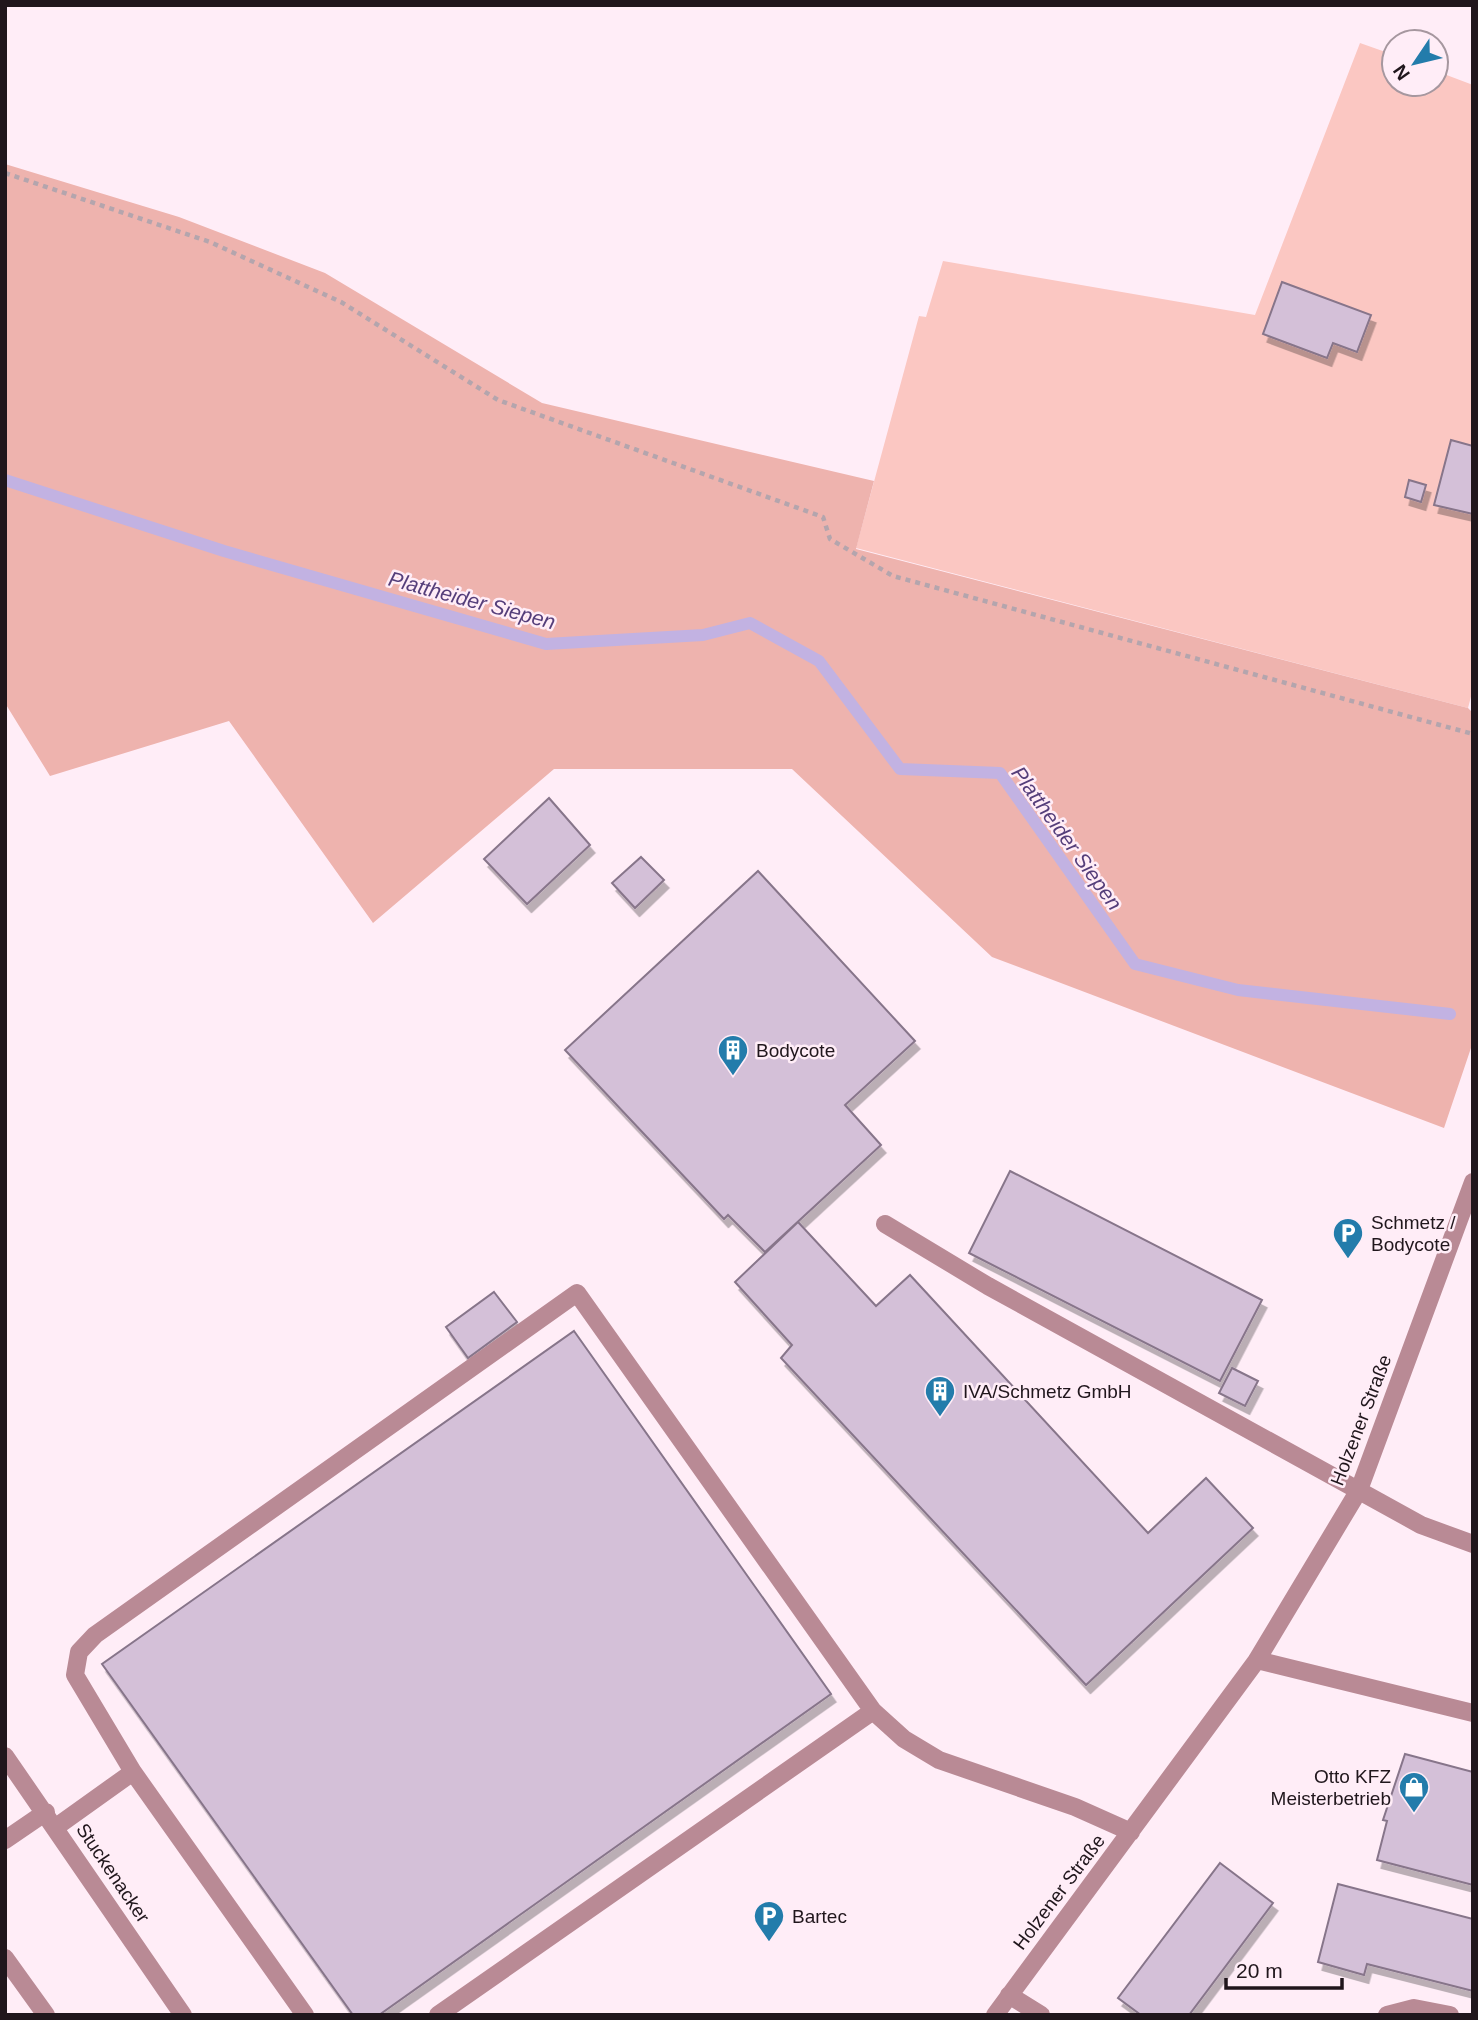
<svg xmlns="http://www.w3.org/2000/svg" width="1478" height="2020" font-family="Arial,sans-serif">
<style>
.green{fill:#fbc7c2}
.forest{fill:#eeb3ae}
.lines{fill:none;stroke-linecap:round;stroke-linejoin:round}
.stream{stroke:#c2b2e2;stroke-width:12}
.building{fill:#d4c0d8;stroke:#87758a;stroke-width:2;filter:url(#shadow)}
.path{stroke:#b4a5ad;stroke-width:4.5;stroke-dasharray:5 5;stroke-linecap:butt}
.minor{stroke:#b98a95;stroke-width:18}
.labels{text-anchor:middle;dominant-baseline:central;stroke-width:5;stroke-linejoin:round;paint-order:stroke}
.poi-label{font-size:19px;fill:#20161c;stroke:#ffedf7;text-anchor:start}
.street-label{font-size:19px;fill:#20161c;stroke:#ffedf7}
.water-label{font-size:21px;font-style:italic;fill:#553e7a;stroke:#ffedf7}
</style>
<defs>
<filter id="shadow"><feDropShadow dx="4.5" dy="8" stdDeviation="0" flood-color="#0004"/></filter>
</defs>
<rect width="100%" height="100%" fill="#ffedf7"/>
<!-- green -->
<path class="green" d="M1360,43L1394,55V84H1436V71L1473,85V689L1468,708L856,548L919,316L926,317L943,261L1255,315Z"/>
<!-- forest -->
<path class="forest" d="M5,164L179,217L325,273L542,403L874,481L856,549L1468,708L1473,713V1042L1444,1128L992,957L792,769H554L373,923L229,721L50,776L5,703Z"/>
<g class="lines">
<!-- stream -->
<path class="stream" d="M5,480L224,551L546,644L703,635L750,623L819,661L900,769L1000,773L1135,964L1238,990L1450,1014"/>
</g>
<!-- building -->
<path class="building" d="M1282,282L1371,315L1357,352L1333,343L1327,358L1263,334Z
M1451,440L1473,446V514L1434,505Z
M1409,480L1426,485L1421,502L1405,497Z
M549,798L590,845L527,904L484,859Z
M641,857L664,880L635,908L612,883Z
M758,871L915,1041L845,1105L881,1145L765,1252L728,1215L724,1219L565,1050Z
M1010,1171L1262,1300L1220,1381L969,1253Z
M798,1222L876,1306L910,1275L1148,1533L1206,1478L1253,1528L1086,1685L781,1358L792,1345L735,1282Z
M494,1292L517,1322L468,1358L446,1327Z
M574,1331L831,1694L379,2015H353L102,1664Z
M1232,1368L1258,1381L1245,1406L1219,1393Z
M1405,1754L1473,1772V1885L1377,1860L1387,1821L1383,1820Z
M1220,1863L1273,1903L1189,2015H1141L1118,1998Z
M1338,1884L1473,1919V1991L1367,1964L1364,1975L1318,1962Z"/>
<g class="lines">
<!-- path -->
<path class="path" d="M5,173L210,242L341,302L498,400L823,517L830,539L893,576L1473,734"/>
<!-- minor -->
<path class="minor" d="M885,1224L988,1286L1421,1525L1473,1544
M1257,1660L1473,1713
M873,1711L904,1739L939,1760L1075,1807L1131,1832
M5,1756L183,2015
M133,1772L75,1675L79,1652L95,1635L577,1293L873,1711L438,2015
M56,1827L133,1772L305,2015
M5,1840L46,1812
M5,1958L46,2015
M1009,1995L1041,2015
M995,2015L1257,1660L1359,1490L1473,1182
M1387,2015L1414,2008L1450,2015"/>
</g>
<!-- icons -->
<defs>
<g id="building-pin" transform="scale(1.575)"><path d="M0 17L-7.5 6A9.5 9.5 0 1 1 7.5 6Z" fill="#237cab" stroke="#ffedf7"/><path d="M-4-6H4V6H1V3H-1V6H-4ZM-2.5-4.3h1.7v1.8h-1.7ZM.8-4.3h1.7v1.8H.8ZM-2.5-1h1.7V.8h-1.7ZM.8-1h1.7V.8H.8Z" fill="#fff"/></g>
<g id="parking-pin" transform="scale(1.575)"><path d="M0 17L-7.5 6A9.5 9.5 0 1 1 7.5 6Z" fill="#237cab" stroke="#ffedf7"/><path d="M-3.5-5.5H1a3.5 3.5 0 0 1 0 7H-1V5.5H-3.5ZM-1-3.4V-.6H.8a1.4 1.4 0 0 0 0-2.8Z" fill="#fff"/></g>
<g id="shop-pin" transform="scale(1.575)"><path d="M0 17L-7.5 6A9.5 9.5 0 1 1 7.5 6Z" fill="#237cab" stroke="#ffedf7"/><path d="M-5-2.5h2.3a2.7 3.5 0 0 1 5.4 0H5L5.5 6h-11ZM-1.5-2.5h3a1.5 2.3 0 0 0-3 0Z" fill="#fff"/></g>
</defs>
<g fill-rule="evenodd">
<use href="#building-pin" x="733" y="1050"/>
<use href="#parking-pin" x="1348" y="1233"/>
<use href="#building-pin" x="940" y="1391"/>
<use href="#shop-pin" x="1414" y="1787"/>
<use href="#parking-pin" x="769" y="1916"/>
</g>
<g class="labels">
<!-- poi labels -->
<g class="poi-label">
<text x="756" y="1050">Bodycote</text>
<text x="1371" y="1222">Schmetz /<tspan x="1371" dy="22">Bodycote</tspan></text>
<text x="963" y="1391">IVA/Schmetz GmbH</text>
<text x="1391" y="1776" text-anchor="end">Otto KFZ<tspan x="1391" dy="22">Meisterbetrieb</tspan></text>
<text x="792" y="1916">Bartec</text>
</g>
<!-- street labels -->
<g class="street-label">
<text transform="translate(1361 1420) rotate(-69)">Holzener Straße</text>
<text transform="translate(113 1873) rotate(56)">Stuckenacker</text>
<text transform="translate(1059 1892) rotate(-53)">Holzener Straße</text>
</g>
<!-- water labels -->
<g class="water-label">
<text transform="translate(472 600) rotate(15)">Plattheider Siepen</text>
<text transform="translate(1067 838) rotate(54)">Plattheider Siepen</text>
</g>
</g>
<!-- border -->
<rect width="1478" height="2020" fill="none" stroke="#20161c" stroke-width="14"/>
<!-- north arrow -->
<g transform="translate(1415 63) rotate(235)"><circle r="33" fill="#ffedf7" stroke="#a6979f" stroke-width="2"/>
<path d="M0-5L12 26L0 18L-12 26Z" fill="#237cab"/>
<text y="-10" font-size="19" font-weight="bold" text-anchor="middle" fill="#20161c">N</text>
</g>
<!-- scale -->
<path d="M1226 1978v10h116v-10" fill="none" stroke="#20161c" stroke-width="3.5"/>
<text x="1236" y="1978" font-size="21" fill="#20161c" stroke="#ffedf7" stroke-width="5" paint-order="stroke">20 m</text>
</svg>
